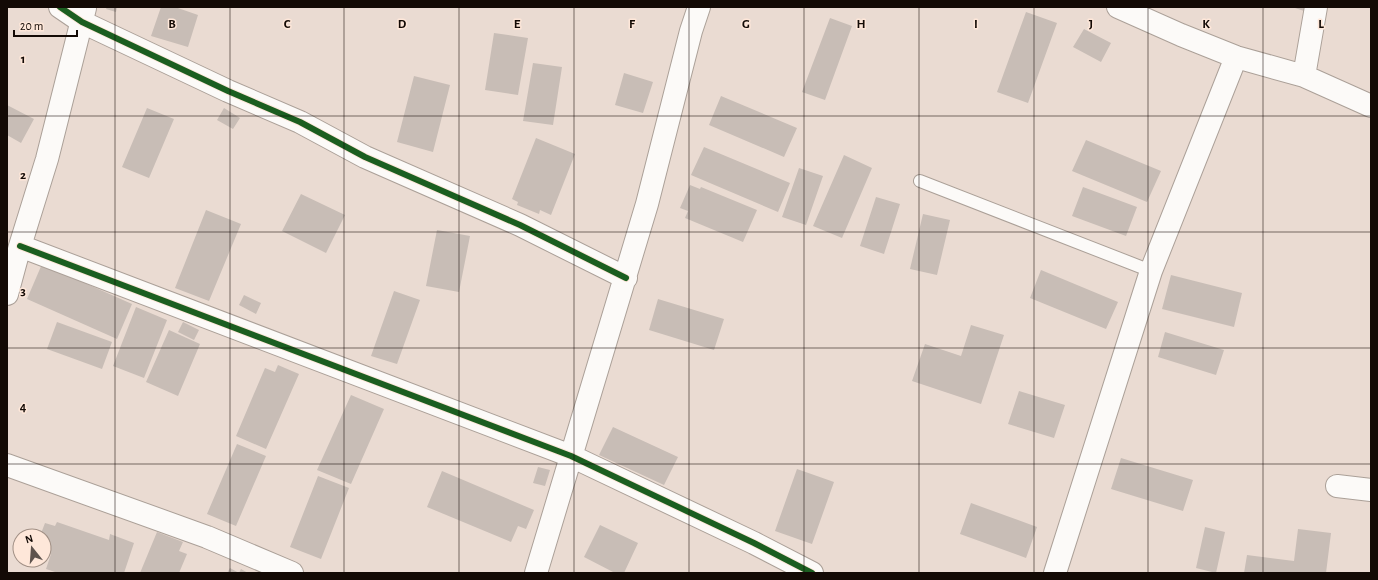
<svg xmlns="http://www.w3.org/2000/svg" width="1378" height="580" font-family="'Alegreya Sans',sans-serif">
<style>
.building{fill:#c8bdb6}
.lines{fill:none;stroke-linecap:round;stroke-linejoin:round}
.service-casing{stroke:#aba098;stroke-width:14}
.minor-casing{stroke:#aba098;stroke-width:24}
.service{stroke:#fcfaf8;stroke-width:12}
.minor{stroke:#fcfaf8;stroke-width:22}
.cycleway-casing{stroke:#fee7d9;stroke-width:8}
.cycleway{stroke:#1b5e20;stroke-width:6}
.grid{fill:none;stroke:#130a05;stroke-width:1;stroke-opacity:0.55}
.grid-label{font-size:13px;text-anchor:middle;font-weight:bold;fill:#130a05;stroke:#fee7d9;stroke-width:3;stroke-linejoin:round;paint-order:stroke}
</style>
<rect width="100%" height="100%" fill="#eadbd2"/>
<!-- building -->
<path class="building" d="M107,7H117L116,12L106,9Z
M161,7H175L198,15L188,47L151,36Z
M1292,7H1305L1304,11Z
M1026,12L1057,23L1028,103L997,92Z
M830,18L852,26L825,100L802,92Z
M1084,29L1111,43L1101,62L1073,47Z
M494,33L528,38L518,95L485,90Z
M533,63L562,67L553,125L523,121Z
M624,73L653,82L643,113L615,105Z
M414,76L450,85L433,152L397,142Z
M721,96L797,128L784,157L709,125Z
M7,105L34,119L21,143L7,135Z
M147,108L174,119L149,178L122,167Z
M224,108L240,118L233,129L217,120Z
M536,138L575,154L551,215L540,210L539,214L517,205L518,202L512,199Z
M1086,140L1161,171L1147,202L1072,171Z
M704,147L790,183L778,212L691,175Z
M844,155L872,168L842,238L813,226Z
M799,168L823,176L806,225L782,217Z
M690,185L700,189L701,187L757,210L743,242L685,218L688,211L680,208Z
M1083,187L1137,207L1126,236L1072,216Z
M301,194L345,215L326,253L282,231Z
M876,197L900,204L884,254L860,246Z
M206,210L241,224L209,301L175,288Z
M923,214L950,220L937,275L910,269Z
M437,230L470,236L459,292L426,286Z
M42,264L132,304L117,339L27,299Z
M1041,270L1118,302L1106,329L1030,298Z
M1171,275L1242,293L1234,327L1162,309Z
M394,291L420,300L397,364L371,356Z
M244,295L261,303L256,314L239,305Z
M658,299L724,319L714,350L649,330Z
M136,307L167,320L144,378L113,366Z
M57,322L112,342L102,369L47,349Z
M183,322L199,330L194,340L178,332Z
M971,325L1004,335L981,404L912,381L925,344L961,356Z
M169,330L200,344L178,396L146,382Z
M1165,332L1224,350L1216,375L1158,357Z
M278,365L299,374L266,449L236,436L265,368L275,372Z
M1019,391L1065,405L1054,438L1008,424Z
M351,395L384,409L351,484L317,470Z
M613,427L678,457L664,485L599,455Z
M237,444L266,456L236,526L207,514Z
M1121,458L1193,480L1183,511L1111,489Z
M538,467L550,470L545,486L533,483Z
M797,469L834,482L812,544L775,531Z
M442,471L534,510L526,529L518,526L511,542L427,507Z
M318,476L349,488L321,559L290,547Z
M971,503L1037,527L1026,558L960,534Z
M57,522L109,540L110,534L134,543L124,573H58L46,569L51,554L44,552V536H40L45,523L55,526Z
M600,525L638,543L624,573H615L584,557Z
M1205,527L1225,532L1216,573L1196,568Z
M1298,529L1331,533L1326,573H1244L1247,555L1294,561Z
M157,532L183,542L179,551L187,554L179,573H140Z
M230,568L239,573L241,569L248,573H227Z"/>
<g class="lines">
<!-- service casing -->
<g class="service-casing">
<path id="service" d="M920,181L1151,271"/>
</g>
<!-- minor casing -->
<g class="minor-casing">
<path id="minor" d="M60,7L82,22L228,91L300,122L365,157L520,225L626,278
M1118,7L1181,35L1236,57L1304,76L1371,106
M1304,76L1316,7
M20,246L571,456L754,543L812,573
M7,294L20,246L47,159L85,8
M7,465L207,537L292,573
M1337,486L1371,490
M536,573L647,204L691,31L699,7
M1055,573L1151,271L1236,57"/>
</g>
<!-- service -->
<use href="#service" class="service"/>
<!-- minor -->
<use href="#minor" class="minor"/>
<!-- cycleway casing -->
<g class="cycleway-casing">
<path id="cycleway" d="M60,7L82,22L228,91L300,122L365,157L520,225L626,278
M20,246L571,456L754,543L812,573"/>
</g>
<!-- cycleway -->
<use href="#cycleway" class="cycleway"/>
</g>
<!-- grid -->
<path class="grid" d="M115,7V573M230,7V573M344,7V573M459,7V573M574,7V573M689,7V573M804,7V573M919,7V573M1034,7V573M1148,7V573M1263,7V573M7,116H1371M7,232H1371M7,348H1371M7,464H1371"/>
<g class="grid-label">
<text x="172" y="28">B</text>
<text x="287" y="28">C</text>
<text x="402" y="28">D</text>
<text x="517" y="28">E</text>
<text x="632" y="28">F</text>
<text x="746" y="28">G</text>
<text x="861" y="28">H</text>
<text x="976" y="28">I</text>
<text x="1091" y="28">J</text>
<text x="1206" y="28">K</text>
<text x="1321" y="28">L</text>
<text x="23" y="63">1</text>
<text x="23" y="179">2</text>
<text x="23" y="295">3</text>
<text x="23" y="411">4</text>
</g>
<!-- border -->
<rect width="1378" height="580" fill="none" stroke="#130a05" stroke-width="16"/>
<!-- north arrow -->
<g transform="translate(32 548) rotate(343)"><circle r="19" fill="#fee7d9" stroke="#a08f84"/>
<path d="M0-3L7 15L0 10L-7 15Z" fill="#5e534d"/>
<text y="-6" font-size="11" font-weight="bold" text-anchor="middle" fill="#130a05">N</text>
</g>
<!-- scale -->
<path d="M14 30v6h63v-6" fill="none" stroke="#130a05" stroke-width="2"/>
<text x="20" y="30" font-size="12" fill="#130a05" stroke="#fee7d9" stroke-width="3" paint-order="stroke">20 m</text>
</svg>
